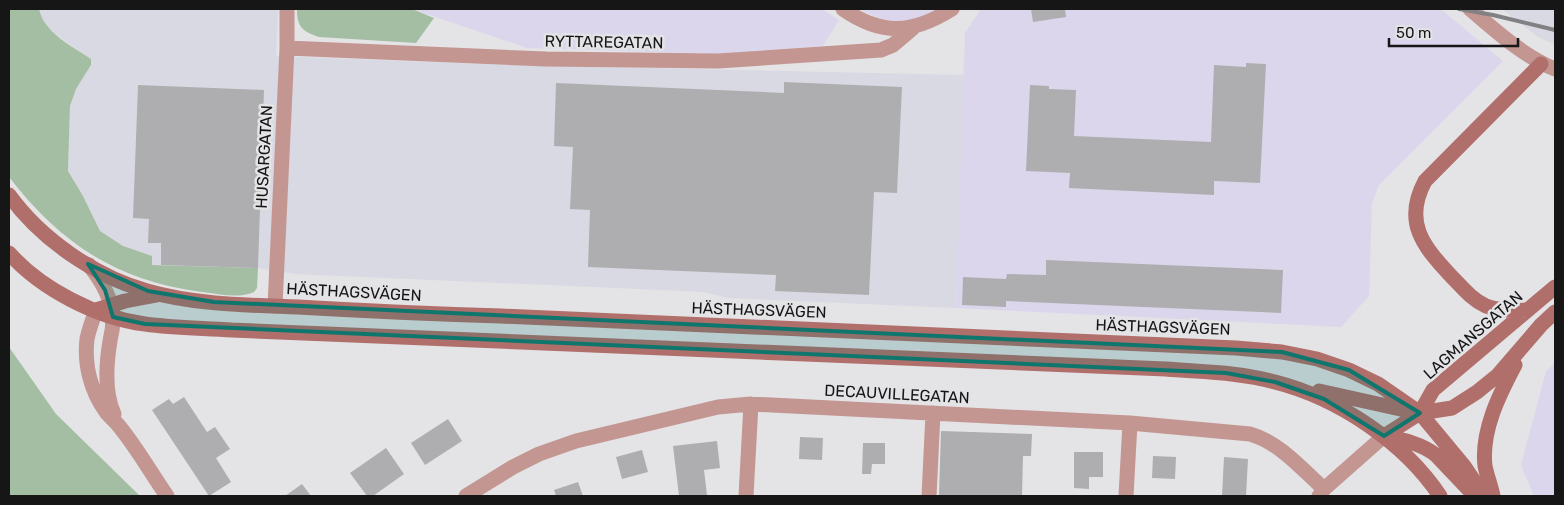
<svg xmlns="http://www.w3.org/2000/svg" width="1564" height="505" font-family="Rubik,sans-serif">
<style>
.built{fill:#d9d9e3}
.industrial{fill:#dcd6ec}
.green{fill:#a4bea3}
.building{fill:#aeaeb0}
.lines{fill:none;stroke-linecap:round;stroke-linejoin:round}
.minor{stroke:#c39692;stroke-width:15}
.tertiary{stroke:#c39692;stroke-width:15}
.secondary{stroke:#b06f6a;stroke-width:15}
.rail{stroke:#818183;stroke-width:4}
.marked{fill:#0f766e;fill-opacity:0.2;stroke:#0f766e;stroke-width:4;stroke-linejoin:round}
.labels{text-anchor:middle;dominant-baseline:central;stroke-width:5;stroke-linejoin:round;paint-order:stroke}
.street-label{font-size:16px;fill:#161617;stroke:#e4e3e6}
</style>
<rect width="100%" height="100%" fill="#e4e3e6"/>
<!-- built -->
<path class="built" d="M39,9H278L276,56L507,65L964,75L956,308L728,298L704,292L295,274L258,268L152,265L136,252L123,246L100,231L83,196L68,171L70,106L76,89L91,65V59L48,29L40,16Z
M1502,9H1555V45L1538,37Z"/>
<!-- industrial -->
<path class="industrial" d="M412,9H822L839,20L823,46L717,54L527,48Z
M858,9H941L907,23L884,20Z
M981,9H1441L1503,61L1379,185L1372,203L1369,296L1341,327L956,308L965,33Z
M1555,363V496H1534L1521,465L1546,371Z"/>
<!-- green -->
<path class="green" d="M9,9H39C44,33 72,46 91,59V65L76,89L70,106L68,171L83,196L100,231L123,246L152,256V265L258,268L257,288L254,292C239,299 219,294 202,292C117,281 61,244 9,177Z
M297,9H412L434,18L416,43L319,37C302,31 297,27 297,9Z
M9,347L56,414L140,496H9Z"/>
<!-- building -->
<path class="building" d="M1031,9H1065L1066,17L1033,22Z
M1246,63L1266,64L1260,183L1214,181V195L1069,188L1070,173L1026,171L1030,85L1049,86V89L1076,90L1074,136L1211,142L1214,65L1246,67Z
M784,82L902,87L897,193L874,192L869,295L775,291L776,275L588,267L590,210L570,209L573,147L554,146L556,83L784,93Z
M138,85L264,90L258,268L161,265V243H148L149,219L133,218Z
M1046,260L1283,270L1281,313L1006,301V307L962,305L963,277L1006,279L1007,274L1046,275Z
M184,397L207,432L215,427L230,449L216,458L231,482L209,496L152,410L169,399L173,404Z
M448,419L462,441L425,465L411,443Z
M941,431L1032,434L1031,456H1023L1022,496H939Z
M800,437L823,438L822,460L799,459Z
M717,441L720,468L704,470L707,495L679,496L673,446Z
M863,443H885V464H872L871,474H862Z
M386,448L404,474L373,496H367L350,473Z
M642,450L648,472L622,479L616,457Z
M1074,452H1103V477H1089V489L1074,488Z
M1153,456L1176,457L1175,479L1152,478Z
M1224,457L1248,459L1246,496H1222Z
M578,482L583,496H556L554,490Z
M302,484L311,496H285Z"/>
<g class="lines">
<!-- minor -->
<path class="minor" d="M843,9C882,36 912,34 952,9
M1470,9C1495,30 1524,57 1555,69
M287,48L546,59L718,61L881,50L893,45L913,28
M275,306L287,48V9
M466,496L513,467L539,454L576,441L718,407L751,404L1130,423L1250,434C1279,442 1302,469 1324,489
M746,496L751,404
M929,496L933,413
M1126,496L1130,423
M1319,496L1324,489L1384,436"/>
<!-- tertiary -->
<path class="tertiary" d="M89,265C101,280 112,298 113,318C113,326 112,333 110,341C106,365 104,392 114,414
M96,310C93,319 89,329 87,339C84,365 91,391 106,412C110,417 115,421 119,426C137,448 151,473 167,496"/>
<!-- secondary -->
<path class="secondary" d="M9,195C41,239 94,276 147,291C196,305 248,305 298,307C366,311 433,314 501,316C746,327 991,338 1236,348L1282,352L1317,359L1349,370L1378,384L1420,413L1464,466L1484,496
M9,253C41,289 97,318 145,324C173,328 203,328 232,330L1166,369C1202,372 1239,372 1275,382C1338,398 1404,442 1440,496
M96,310L125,301L157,295
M1528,310C1514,311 1500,311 1486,306C1471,299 1462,287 1451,276C1423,246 1403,222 1425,181L1541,64
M1319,391L1414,412
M1420,413L1433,390L1555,287
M1384,436L1420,413L1452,408L1477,392L1498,375L1541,325L1555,312
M1384,436C1403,440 1420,443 1436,455L1475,496
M1493,496C1491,486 1487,476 1485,466C1481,431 1499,395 1515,365"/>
<!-- rail -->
<path class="rail" d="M1459,9L1493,15L1555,30"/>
</g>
<!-- marked area -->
<path class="marked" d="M88,264L148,291L214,302L1282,352L1349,370L1420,413L1384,436L1324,399L1275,382L1226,373L145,324L113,317L105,290Z"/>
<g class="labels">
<!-- street labels -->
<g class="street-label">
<text transform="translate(604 42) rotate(1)">RYTTAREGATAN</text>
<text transform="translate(264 157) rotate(-87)">HUSARGATAN</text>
<text transform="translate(354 292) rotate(3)">HÄSTHAGSVÄGEN</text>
<text transform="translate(759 310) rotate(2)">HÄSTHAGSVÄGEN</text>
<text transform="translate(1163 327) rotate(2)">HÄSTHAGSVÄGEN</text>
<text transform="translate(1473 335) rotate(-41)">LAGMANSGATAN</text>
<text transform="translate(897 394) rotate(3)">DECAUVILLEGATAN</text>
</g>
</g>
<!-- border -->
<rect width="1564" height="505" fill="none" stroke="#161617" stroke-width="20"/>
<!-- scale -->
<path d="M1389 38v8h129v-8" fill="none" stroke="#161617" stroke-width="2.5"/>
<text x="1396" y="38" font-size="15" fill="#161617" stroke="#e4e3e6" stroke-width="4" paint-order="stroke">50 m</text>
</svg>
